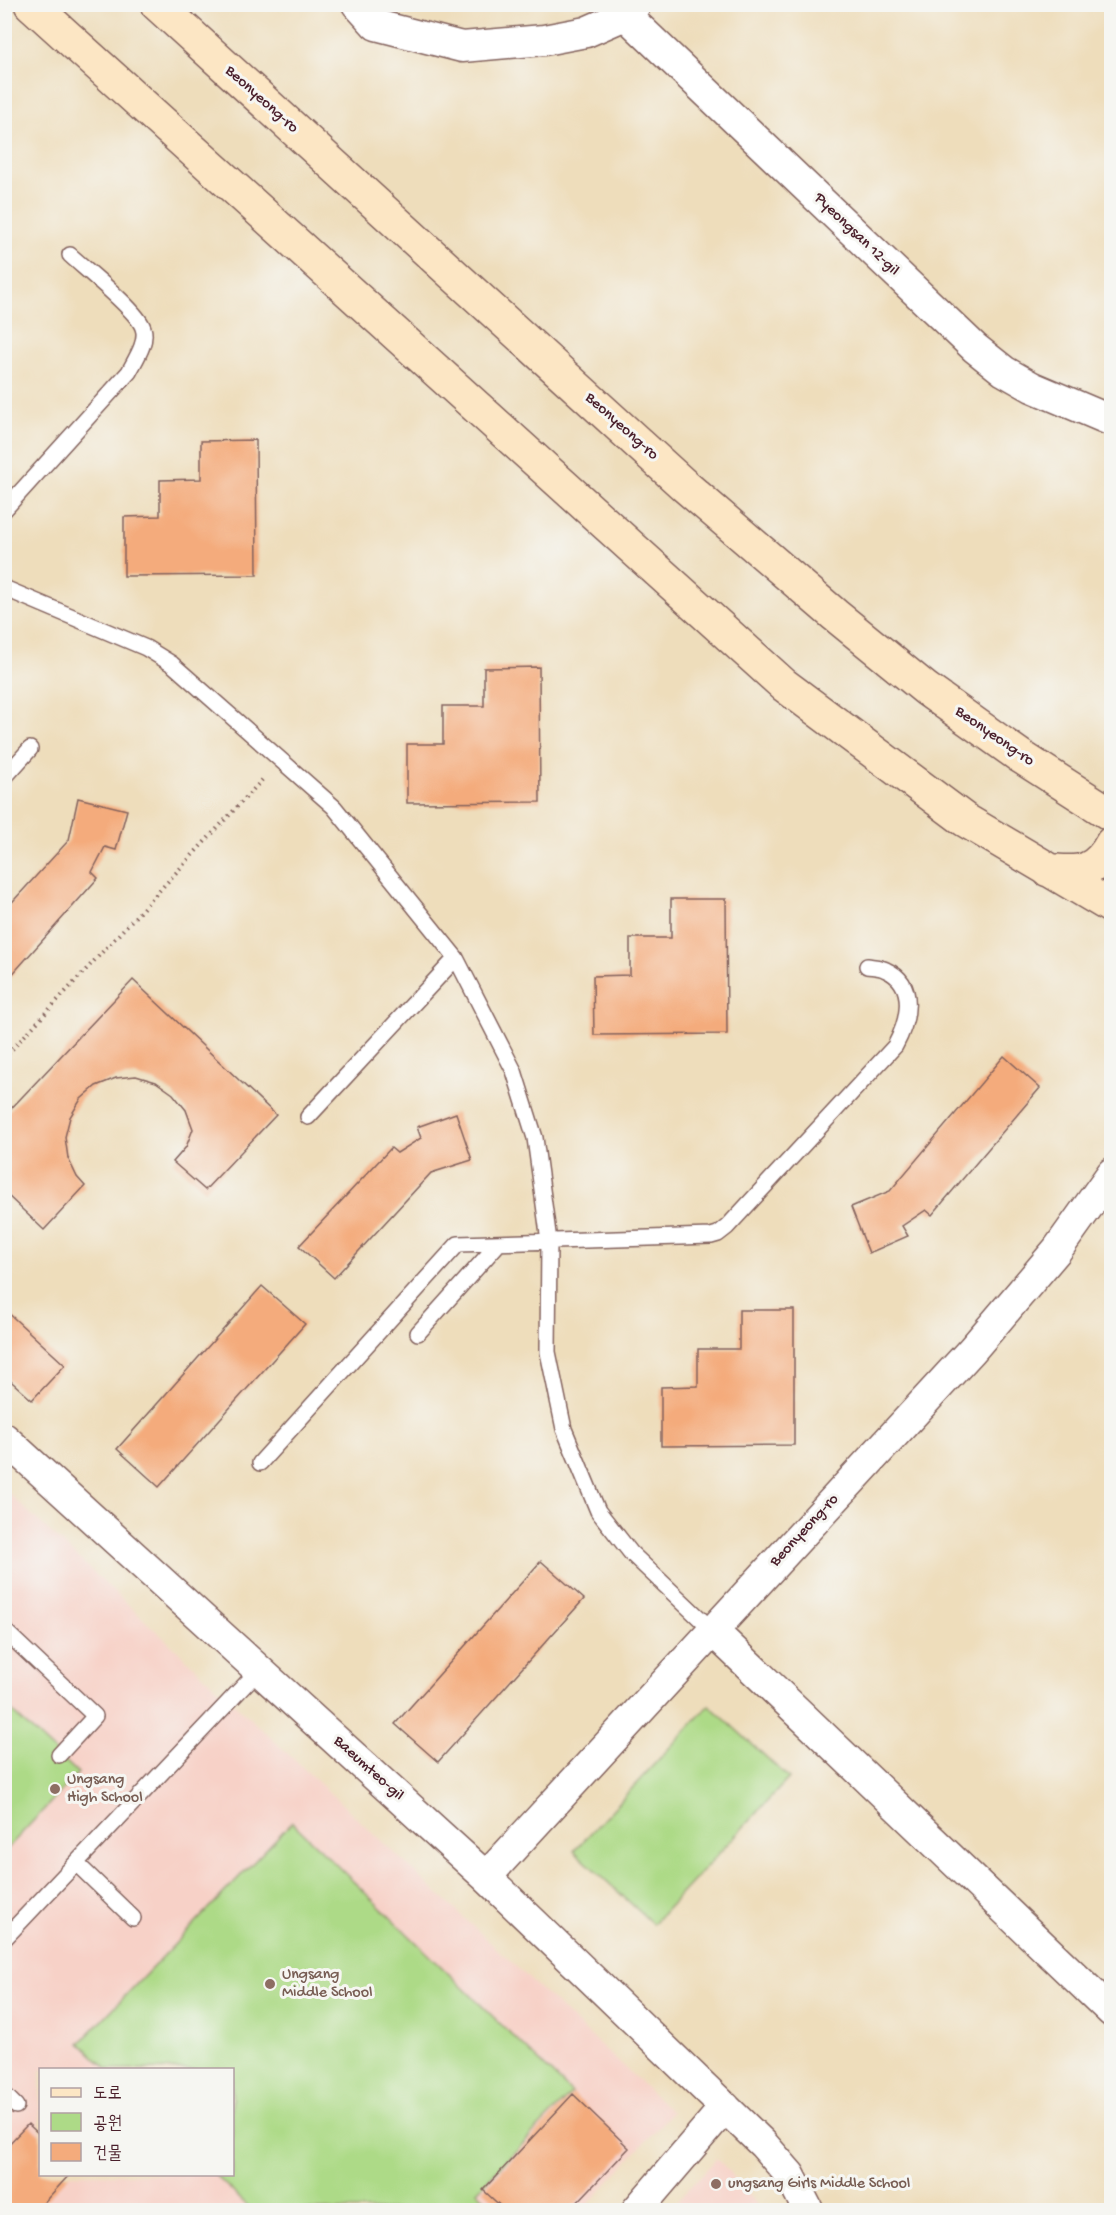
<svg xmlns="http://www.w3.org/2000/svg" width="1116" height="2215" font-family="'Gochi Hand','Poor Story',sans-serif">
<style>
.built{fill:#f7d1c7;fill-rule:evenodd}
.green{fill:#adda87;stroke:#7c7c59;stroke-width:1.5}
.building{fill:#f4ab7c}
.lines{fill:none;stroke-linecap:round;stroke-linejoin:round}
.service-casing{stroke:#83625d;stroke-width:18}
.minor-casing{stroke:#83625d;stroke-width:33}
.secondary-casing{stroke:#83625d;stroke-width:36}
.path{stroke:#83625d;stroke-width:4;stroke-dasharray:1.5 4.5;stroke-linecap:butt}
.service{stroke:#fff;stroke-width:15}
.minor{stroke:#fff;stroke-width:30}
.secondary{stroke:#fce6c4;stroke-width:33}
.education-dot{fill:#8d6e63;stroke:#f6f6f2;stroke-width:2}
.labels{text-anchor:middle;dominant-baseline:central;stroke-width:6;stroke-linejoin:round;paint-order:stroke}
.street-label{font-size:16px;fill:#4a1f2b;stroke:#f6f6f2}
.education-label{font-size:16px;fill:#785e54;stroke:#f6f6f2;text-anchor:start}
</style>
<rect width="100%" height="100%" fill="#f6f6f2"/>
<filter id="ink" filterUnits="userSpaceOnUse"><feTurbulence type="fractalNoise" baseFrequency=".0167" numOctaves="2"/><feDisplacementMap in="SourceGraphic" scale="12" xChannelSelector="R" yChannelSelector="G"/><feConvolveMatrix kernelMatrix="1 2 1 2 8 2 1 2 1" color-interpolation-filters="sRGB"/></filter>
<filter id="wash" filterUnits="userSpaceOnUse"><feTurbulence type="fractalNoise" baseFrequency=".008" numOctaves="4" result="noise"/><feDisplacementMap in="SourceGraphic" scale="24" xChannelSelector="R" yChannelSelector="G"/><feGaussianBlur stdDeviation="1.35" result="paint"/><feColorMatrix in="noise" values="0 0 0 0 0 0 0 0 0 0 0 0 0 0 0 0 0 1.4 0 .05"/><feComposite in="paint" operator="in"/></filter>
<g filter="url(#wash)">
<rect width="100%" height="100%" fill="#edb"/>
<!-- built -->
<path class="built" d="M4,1489L672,2112L583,2210H5ZM40,2070H232V2174H40Z
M717,2158L762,2210H669Z"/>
<!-- green -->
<path class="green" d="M4,1704L78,1773L5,1851H4Z
M709,1705L789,1778L653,1924L574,1851Z
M292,1822L572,2093L477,2191L496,2210H252L215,2175L232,2174V2070L107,2069L80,2043Z"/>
<g id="blocks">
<!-- building -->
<path class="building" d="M256,440L257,575L124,576V517L160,516V480L201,479V441Z
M539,667L540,802L407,803V744H443V706H484V668Z
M78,798L127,810L116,850L105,847L92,872L98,878L9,978L4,974V911L69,840Z
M671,899H726L727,1034L594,1035L593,976L630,975V938H671Z
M133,980L276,1115L205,1190L173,1162L186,1147L193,1129L186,1110L173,1094L156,1082L136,1076L116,1078L96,1086L81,1099L70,1117L65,1137L68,1158L77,1177L85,1186L44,1230L4,1192V1116Z
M1004,1056L1040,1088L932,1215L926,1210L902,1226L908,1236L869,1253L851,1207L890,1191Z
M456,1113L472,1160L431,1173L334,1278L299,1246L391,1148L397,1153L421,1138L417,1127Z
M262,1286L305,1324L159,1487L117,1449Z
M4,1309L65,1365L32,1400L4,1375Z
M739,1310H794V1445L661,1446V1387L698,1386V1349H739Z
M541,1561L584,1599L438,1762L395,1724Z
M573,2094L629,2148L570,2210H505L483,2190Z
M28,2124L40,2135V2174H70L37,2210H4V2149Z"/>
</g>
</g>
<g filter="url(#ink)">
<use href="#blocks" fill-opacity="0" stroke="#83625d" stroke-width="1.5"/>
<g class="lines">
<!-- service casing -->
<g class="service-casing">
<path id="service" d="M4,510L129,372C135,360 148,342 143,328C138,311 85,269 70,255
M4,588L146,648L172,664L334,807L456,958L514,1071L535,1138L549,1241L548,1352L564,1429L598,1511L631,1553L713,1631
M4,778L30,749
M308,1117L456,958
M418,1333L499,1243
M260,1463L458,1244L711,1236L718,1234L727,1227L895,1046C908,1022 918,984 886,970C881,967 873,967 867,966
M4,1630L95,1716L59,1755
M76,1863L133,1918
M4,1939L259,1670
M4,2094L16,2106"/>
</g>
<!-- minor casing -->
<g class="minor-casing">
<path id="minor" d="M357,4L376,25L462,47L544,40L586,32L625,15L636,4
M614,4L975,348L1004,371L1032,387L1112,421
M4,1438L486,1877L763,2144L790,2175L808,2210
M713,1631L1112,2012
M486,1877L972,1350L1057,1250L1112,1173
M637,2210L725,2107"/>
</g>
<!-- secondary casing -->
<g class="secondary-casing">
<path id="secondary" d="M31,4L784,685L965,820L1112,907
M157,4L685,486L835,615L926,689L1020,756L1112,815
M1048,870C1079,874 1096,873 1112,843"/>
</g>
<!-- path -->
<path class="path" d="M4,1058L263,779"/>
<!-- service -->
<use href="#service" class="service"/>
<!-- minor -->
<use href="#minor" class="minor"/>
<!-- secondary -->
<use href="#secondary" class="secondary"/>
</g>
</g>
<!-- markers -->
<g class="education-dot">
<circle cx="55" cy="1789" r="6"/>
<circle cx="270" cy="1984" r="6"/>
<circle cx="716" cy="2184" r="6"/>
</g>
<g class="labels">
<!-- street labels -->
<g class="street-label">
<text transform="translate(261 100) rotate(42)">Beonyeong-ro</text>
<text transform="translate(856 235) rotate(44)">Pyeongsan 12-gil</text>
<text transform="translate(621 427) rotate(42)">Beonyeong-ro</text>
<text transform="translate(994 737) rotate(35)">Beonyeong-ro</text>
<text transform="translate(805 1531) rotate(-47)">Beonyeong-ro</text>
<text transform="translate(368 1769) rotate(42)">Baeumteo-gil</text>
</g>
<!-- education labels -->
<g class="education-label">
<text x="67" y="1780">Ungsang<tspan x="67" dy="18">High School</tspan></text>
<text x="282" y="1975">Ungsang<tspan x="282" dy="18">Middle School</tspan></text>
<text x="728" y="2184">ungsang Girls Middle School</text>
</g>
</g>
<!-- margin -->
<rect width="1116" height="2215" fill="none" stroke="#f6f6f2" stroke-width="24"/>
<!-- legend -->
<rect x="39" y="2068" width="195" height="108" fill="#f6f6f2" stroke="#b1a0a2" stroke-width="1.5"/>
<rect x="51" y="2088" width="30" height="9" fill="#fce6c4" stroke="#b1a0a2" stroke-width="1.5"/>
<text x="93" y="2098" font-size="18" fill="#4a1f2b">도로</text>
<rect x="51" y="2113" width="30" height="18" fill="#adda87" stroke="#b1a0a2" stroke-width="1.5"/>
<text x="93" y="2128" font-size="18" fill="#4a1f2b">공원</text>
<rect x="51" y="2143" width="30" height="18" fill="#f4ab7c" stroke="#b1a0a2" stroke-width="1.5"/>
<text x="93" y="2158" font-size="18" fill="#4a1f2b">건물</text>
</svg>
